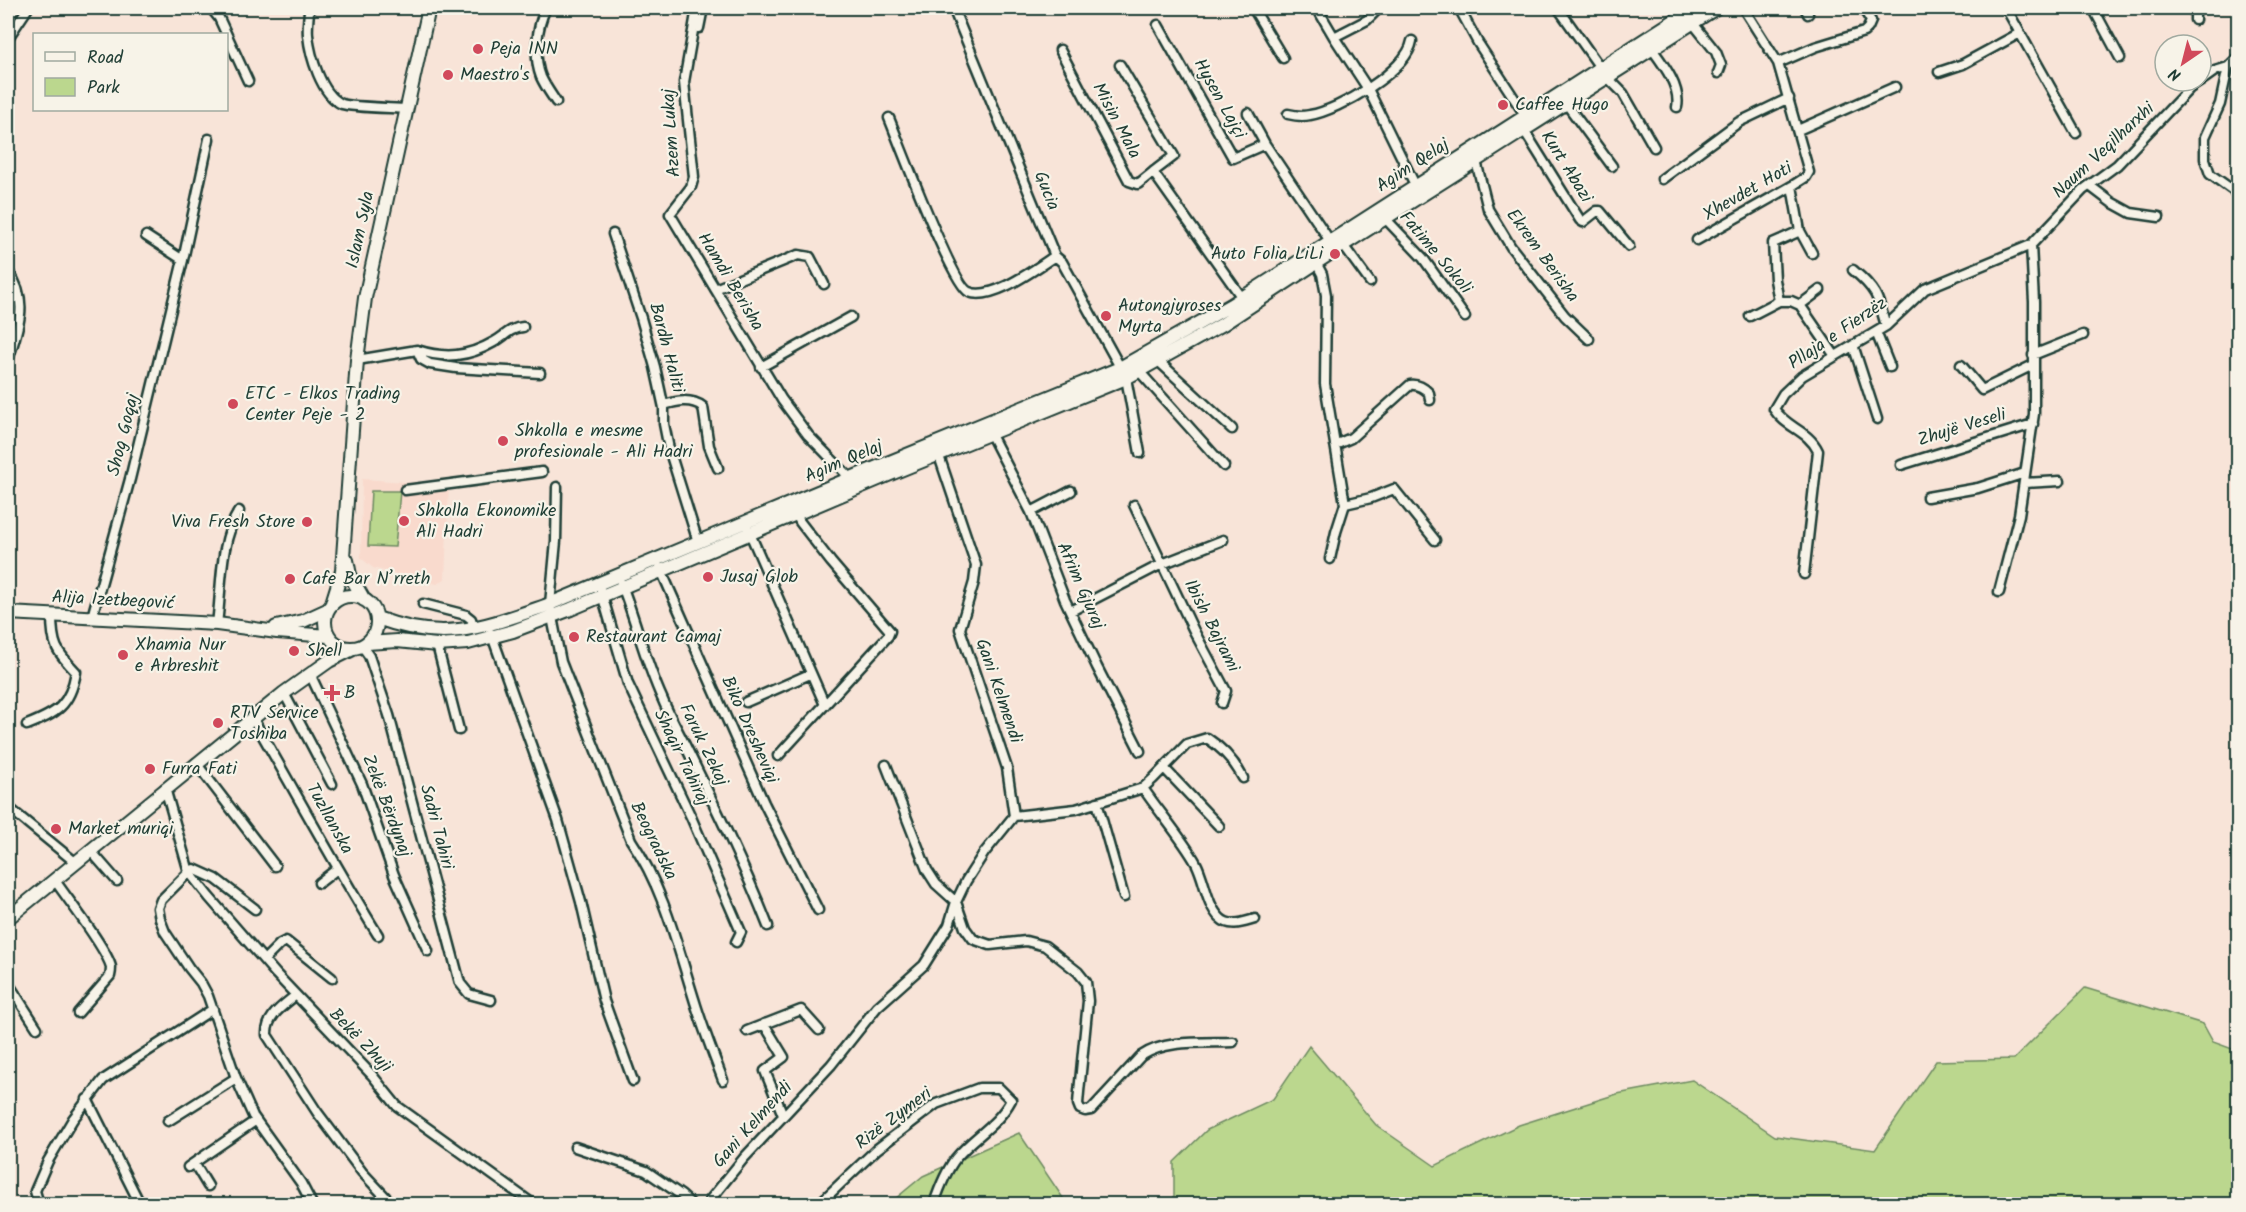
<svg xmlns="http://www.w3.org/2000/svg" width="2246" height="1212" font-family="Kalam,sans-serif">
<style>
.built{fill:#f9dacd}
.green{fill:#bbd78e;stroke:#6d8a61;stroke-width:1.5}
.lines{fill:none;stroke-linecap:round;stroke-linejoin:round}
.street-casing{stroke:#1f3d34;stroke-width:13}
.secondary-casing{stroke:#1f3d34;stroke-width:16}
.street{stroke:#f7f3e8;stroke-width:8}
.secondary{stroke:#f7f3e8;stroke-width:12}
.poi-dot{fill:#d1495b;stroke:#f7f3e8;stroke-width:2}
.labels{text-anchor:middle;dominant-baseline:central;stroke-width:4.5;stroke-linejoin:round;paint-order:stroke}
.poi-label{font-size:18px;fill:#1f3d34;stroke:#f7f3e8;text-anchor:start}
.street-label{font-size:18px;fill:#1f3d34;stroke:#f7f3e8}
</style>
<rect width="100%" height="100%" fill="#f8e4d8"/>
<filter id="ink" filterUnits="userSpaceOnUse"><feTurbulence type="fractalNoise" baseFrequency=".0167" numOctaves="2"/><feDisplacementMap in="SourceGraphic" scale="12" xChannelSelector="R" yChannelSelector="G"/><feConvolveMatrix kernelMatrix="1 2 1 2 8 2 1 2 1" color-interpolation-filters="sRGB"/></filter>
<g filter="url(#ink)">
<!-- built -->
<path class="built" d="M362,479L449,485L445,579L437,584L373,568L361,558Z"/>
<!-- green -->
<path class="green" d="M371,491H400L395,547L368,546Z
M2085,988L2203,1024L2213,1042L2238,1051V1204H1174V1162L1207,1130L1273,1099L1309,1046L1376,1125L1435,1166L1519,1125L1617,1094L1692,1080L1775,1136L1875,1150L1936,1061L2014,1059Z
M1019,1133L1067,1204H889L923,1176Z"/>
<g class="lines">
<!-- street casing -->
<g class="street-casing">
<path id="street" d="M211,8L219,18L248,81
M309,8C309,17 307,26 308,35C310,55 321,95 342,104C351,107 393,108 406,109
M546,8C537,26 533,57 541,77C545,86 551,94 556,102
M697,8L684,82L694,177L691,187L670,214L782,400L808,435L854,482
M953,8L1055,256L1062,262L1126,378L1140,453
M1253,8L1283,58
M1317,8L1334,37L1368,89L1418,191
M1459,8L1478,43L1525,115
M1558,8L1606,76L1623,93L1654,147
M1805,8L1808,14
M2006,8L2076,133
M2093,8L2120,58
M2195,8V20
M1692,22L1716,52L1721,65L1718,73
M1158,25L1233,158L1265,144
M699,28L703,8
M1334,37L1367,20L1379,8
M8,38L28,8
M1652,49C1663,64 1681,87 1677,107
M1060,50L1129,181L1138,184L1153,172L1245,302
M1778,63L1815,47L1864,32L1868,28L1871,21L1863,8
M1120,65L1174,156L1153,172
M2228,67L2220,104L2205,137V159L2210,174L2238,194
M1939,72L1963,64L2020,33
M2201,81L2215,71L2228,67L2238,57
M1565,102L1612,166
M1248,113L1265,144L1330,241
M1288,114C1296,116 1302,117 1310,115C1339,110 1407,71 1412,41
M889,118C899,142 953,286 969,292C992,302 1036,268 1055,256
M1522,127L1580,220L1583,222L1597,211H1600L1629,246
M1798,130L1895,87
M1475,157L1488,209L1511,247L1565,316L1589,339
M1662,179L1739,122L1789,98
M1792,186L1800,231L1812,253
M2090,186L2111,202L2131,213L2159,217
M1382,215L1423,258L1465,317
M1800,231L1773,243L1775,280L1779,301H1791L1800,305
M613,234L641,318L655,367L664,408V424L669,449L698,542
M1697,240L1792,186L1806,177L1809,172L1778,63L1743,8
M1343,245L1370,282
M1314,259L1322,274L1326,295L1325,384L1345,504L1336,532L1330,559
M183,260L209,139
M1853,270C1877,290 1878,297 1886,326
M8,271C30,301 18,328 8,360
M715,289L798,255L810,257L824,284
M1800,305L1835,356
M1800,305L1820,290
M1750,316L1779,301
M1876,332L1890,367
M1853,345L1877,419
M417,350C445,359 468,357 494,342C505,336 510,328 523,327
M2033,355L2083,335
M1155,358L1232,429
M357,360L417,350L421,359L430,364L456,368L540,373
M1961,365L1982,390L2033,365
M761,367L851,317
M1139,371L1224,466
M664,405C677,401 691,398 703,407L709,446L718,468
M988,429L1031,512L1065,600L1097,667L1140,751
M1335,445L1351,438L1410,385C1418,384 1424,388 1429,393L1430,400
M1901,465L2033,424
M2024,483L2060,481
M557,487L556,541L550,604L552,617L561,662L631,840C664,889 677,945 695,1002C703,1028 713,1054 723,1080
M405,490L542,472
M1927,497L1978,488L2025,473
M1345,504L1371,498L1394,489L1435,540
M1134,505L1194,631L1226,691L1222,703
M1031,512L1071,491
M748,529L825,705
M660,568L764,803L818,910
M1804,574L1818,451C1808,430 1786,428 1774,409L1783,394L1802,376L1886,326L1925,289L2031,245L2083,190L2117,165L2190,88L2201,81
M621,583C636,621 645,661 662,698C669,715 678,731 686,747C715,806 744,865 768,926
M601,591L628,684L691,817L741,932L736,942
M1999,592L2019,515L2034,414V302L2031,245
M423,604L466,615L471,619L474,628
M1071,611L1162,564L1223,540
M92,617L130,479L183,260L146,236
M217,624C222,588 219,542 239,511
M491,633L558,820L581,902L604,1001L633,1081
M437,645L459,730
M362,646L369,656L389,715L460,983L469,994L491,1000
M310,674L362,784L394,875L428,951
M284,693L332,784
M746,702L810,674
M253,719C295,791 334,864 378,935
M27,725C57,713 70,706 76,672C56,651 52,645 52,615
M778,756L888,636L890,631L831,562L800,522L796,514
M196,763L275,866
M886,765L927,870L936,884L956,902L965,928L973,939L990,945L1026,941L1045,946L1078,972L1086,982L1088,1001L1079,1092L1078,1104L1080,1109L1085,1111L1091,1110L1141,1056C1166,1039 1203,1043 1233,1042
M1164,768L1219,826
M165,788L189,872L161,900L158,908L160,919L165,932L189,968L201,983L208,996L236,1078L253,1116L301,1183L312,1204
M1143,788C1159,812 1182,838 1196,863C1205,880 1206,904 1220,918C1230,928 1244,922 1255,919
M1097,802L1124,897
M8,807L75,862
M1014,816L1076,809L1143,788L1153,779L1187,744L1207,738C1224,749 1234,761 1243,778
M90,850L117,881
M54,879C66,897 107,949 111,967C111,971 111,972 110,976L78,1013
M319,883L337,869
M255,909L216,879L194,869L189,872L209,897L276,974L372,1075L397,1106L533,1204
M264,960L280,944L286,941L332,978
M8,983L37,1028
M296,995C283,1006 266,1016 267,1035L317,1112L362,1172L392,1204
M764,1024L784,1057L765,1071L783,1115
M747,1031L801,1010L819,1030
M87,1099L140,1204
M168,1121L236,1078
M575,1147L646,1171L681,1195L691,1204
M194,1163L208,1186
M188,1167L255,1121
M39,1204L35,1191L48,1161L73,1119L103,1080L213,1009
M709,1204L710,1200L744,1158L831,1065L877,1007L924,965L949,925L956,902L966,881L984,853L1014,816L1007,768L960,629L974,582L976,565L937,450
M819,1204L877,1149L936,1104L979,1088H999L1011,1100C998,1125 973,1137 956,1158C946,1171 939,1189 934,1204"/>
</g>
<!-- secondary casing -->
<g class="secondary-casing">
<path id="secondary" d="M347,560L350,575L364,600
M325 622a26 26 0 1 1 52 0a26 26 0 1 1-52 0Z
M332,603L342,571L357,360L365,298L429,8
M8,613L217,624L277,632L328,636
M377,618C444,643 481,628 545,606L880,466L1120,368L1231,305L1694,8
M276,627L303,621L327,610
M367,643L397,641L437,645L468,643L513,631L571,609L893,473L1126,378L1223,324L1343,245L1716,8
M8,918L284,693L329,661L355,648"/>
</g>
<!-- street -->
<use href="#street" class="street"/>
<!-- secondary -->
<use href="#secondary" class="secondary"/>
</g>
</g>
<!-- markers -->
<g class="poi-dot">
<circle cx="478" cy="49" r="6"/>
<circle cx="448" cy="75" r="6"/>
<circle cx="1503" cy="105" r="6"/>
<circle cx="1335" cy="254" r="6"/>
<circle cx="1106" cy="316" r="6"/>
<circle cx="233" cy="404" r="6"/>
<circle cx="503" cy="441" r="6"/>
<circle cx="404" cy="521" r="6"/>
<circle cx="307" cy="522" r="6"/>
<circle cx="708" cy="577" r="6"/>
<circle cx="290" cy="579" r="6"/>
<circle cx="574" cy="637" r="6"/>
<circle cx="294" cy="651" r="6"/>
<circle cx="123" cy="655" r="6"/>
<path d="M329 684h6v6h6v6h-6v6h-6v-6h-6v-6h6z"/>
<circle cx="218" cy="723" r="6"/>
<circle cx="150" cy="769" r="6"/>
<circle cx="56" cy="829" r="6"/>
</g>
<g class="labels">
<!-- poi labels -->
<g class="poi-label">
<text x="490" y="49">Peja INN</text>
<text x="460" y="75">Maestro's</text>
<text x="1515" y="105">Caffee Hugo</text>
<text x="1323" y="254" text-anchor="end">Auto Folia LiLi</text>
<text x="1118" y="306">Autongjyroses<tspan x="1118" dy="21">Myrta</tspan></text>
<text x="245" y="394">ETC - Elkos Trading<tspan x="245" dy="21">Center Peje - 2</tspan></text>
<text x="515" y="431">Shkolla e mesme<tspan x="515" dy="21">profesionale - Ali Hadri</tspan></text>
<text x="416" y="511">Shkolla Ekonomike<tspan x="416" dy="21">Ali Hadri</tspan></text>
<text x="295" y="522" text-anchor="end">Viva Fresh Store</text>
<text x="720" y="577">Jusaj Glob</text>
<text x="302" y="579">Cafe Bar N’rreth</text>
<text x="586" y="637">Restaurant Camaj</text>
<text x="135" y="645">Xhamia Nur<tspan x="135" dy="21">e Arbreshit</tspan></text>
<text x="306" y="651">Shell</text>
<text x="344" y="693">B</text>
<text x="230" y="713">RTV Service<tspan x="230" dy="21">Toshiba</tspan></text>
<text x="162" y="769">Furra Fati</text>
<text x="68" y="829">Market muriqi</text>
</g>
<!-- street labels -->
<g class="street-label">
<text transform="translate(1219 99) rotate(61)">Hysen Lajçi</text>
<text transform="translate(1116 121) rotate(62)">Misin Mala</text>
<text transform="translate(672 133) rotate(-94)">Azem Lukaj</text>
<text transform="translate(2104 151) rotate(-43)">Naum Veqilharxhi</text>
<text transform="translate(1413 166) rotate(-33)">Agim Qelaj</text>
<text transform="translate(1566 167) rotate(58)">Kurt Abazi</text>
<text transform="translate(1046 191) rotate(68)">Gucia</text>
<text transform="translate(1748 192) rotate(-30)">Xhevdet Hoti</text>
<text transform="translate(361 230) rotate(-78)">Islam Syla</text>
<text transform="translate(1435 253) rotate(50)">Fatime Sokoli</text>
<text transform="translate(1542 256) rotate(54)">Ekrem Berisha</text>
<text transform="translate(730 282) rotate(59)">Hamdi Berisha</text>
<text transform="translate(1838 334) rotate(-34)">Pllaja e Fierzëz</text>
<text transform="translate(666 348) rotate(75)">Bardh Haliti</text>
<text transform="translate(1962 428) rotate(-17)">Zhujë Veseli</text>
<text transform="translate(124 435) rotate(-76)">Shog Goqaj</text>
<text transform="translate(844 462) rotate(-23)">Agim Qelaj</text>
<text transform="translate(1080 586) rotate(66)">Afrim Gjuraj</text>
<text transform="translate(113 601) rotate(3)">Alija Izetbegović</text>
<text transform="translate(1211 626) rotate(63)">Ibish Bajrami</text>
<text transform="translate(998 691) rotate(71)">Gani Kelmendi</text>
<text transform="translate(749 730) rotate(66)">Biko Dresheviqi</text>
<text transform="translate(703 745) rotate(64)">Faruk Zekaj</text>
<text transform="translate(681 758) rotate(64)">Shaqir Tahiraj</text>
<text transform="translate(386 806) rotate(69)">Zekë Bërdynaj</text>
<text transform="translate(329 819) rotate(61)">Tuzllanska</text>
<text transform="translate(436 827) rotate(75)">Sadri Tahiri</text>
<text transform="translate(653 841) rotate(64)">Beogradska</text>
<text transform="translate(360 1041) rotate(46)">Bekë Zhuji</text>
<text transform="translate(894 1119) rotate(-37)">Rizë Zymeri</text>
<text transform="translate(753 1125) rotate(-48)">Gani Kelmendi</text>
</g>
</g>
<!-- margin -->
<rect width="2246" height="1212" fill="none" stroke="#f7f3e8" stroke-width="30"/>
<rect x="15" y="15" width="2216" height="1182" fill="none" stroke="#1f3d34" stroke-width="2" filter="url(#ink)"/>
<!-- legend -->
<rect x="33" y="33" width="195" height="78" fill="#f7f3e8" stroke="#a1aaa0" stroke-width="1.5"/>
<rect x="45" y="52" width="30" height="9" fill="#f7f3e8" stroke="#a1aaa0" stroke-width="1.5"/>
<text x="87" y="63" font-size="18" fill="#1f3d34">Road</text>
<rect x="45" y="78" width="30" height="18" fill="#bbd78e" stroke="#a1aaa0" stroke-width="1.5"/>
<text x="87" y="93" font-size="18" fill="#1f3d34">Park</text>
<!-- north arrow -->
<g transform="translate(2183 63) rotate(215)"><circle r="28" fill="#f7f3e8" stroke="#a1aaa0" stroke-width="1.5"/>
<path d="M0-4.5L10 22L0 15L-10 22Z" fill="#d1495b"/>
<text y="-9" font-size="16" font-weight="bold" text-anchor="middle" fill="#1f3d34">N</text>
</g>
</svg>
